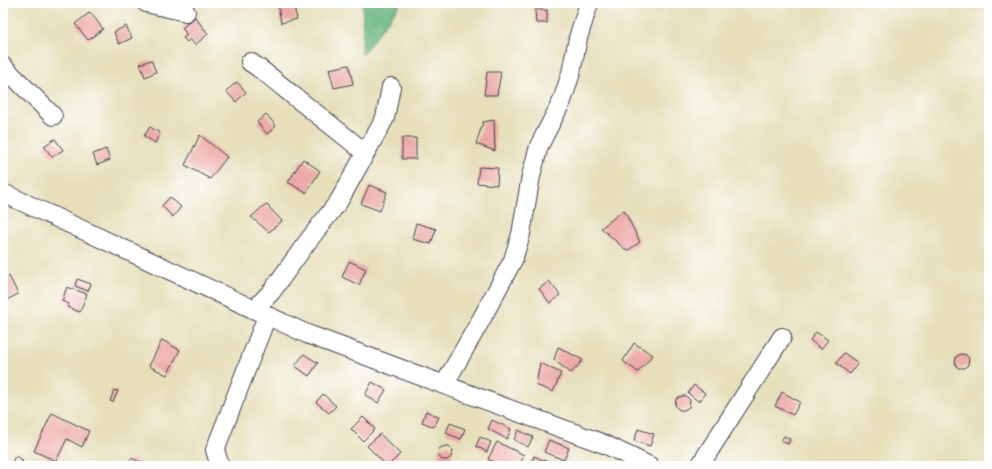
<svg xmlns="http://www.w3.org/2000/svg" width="992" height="469" font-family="'Indie Flower',sans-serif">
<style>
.forest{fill:#68b57e;stroke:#456c5c}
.building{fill:#edaba7}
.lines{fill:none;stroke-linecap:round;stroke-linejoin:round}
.minor-casing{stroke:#3f3e4e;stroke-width:20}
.minor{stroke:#fff;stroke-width:18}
</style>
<rect width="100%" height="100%" fill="#fff"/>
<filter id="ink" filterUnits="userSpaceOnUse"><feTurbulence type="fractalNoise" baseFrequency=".025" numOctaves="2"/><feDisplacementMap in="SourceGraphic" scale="8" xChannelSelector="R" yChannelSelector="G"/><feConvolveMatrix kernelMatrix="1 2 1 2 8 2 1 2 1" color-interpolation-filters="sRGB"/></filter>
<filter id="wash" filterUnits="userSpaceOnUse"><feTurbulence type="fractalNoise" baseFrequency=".012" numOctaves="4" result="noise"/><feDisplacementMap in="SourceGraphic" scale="16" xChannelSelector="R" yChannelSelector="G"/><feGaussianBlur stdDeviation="0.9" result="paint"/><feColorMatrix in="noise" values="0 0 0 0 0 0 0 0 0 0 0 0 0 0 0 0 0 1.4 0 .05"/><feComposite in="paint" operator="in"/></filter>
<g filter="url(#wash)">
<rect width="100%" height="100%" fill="#e6dfba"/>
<!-- forest -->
<path class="forest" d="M363,3H401L362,55Z"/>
<g id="blocks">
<!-- building -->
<path class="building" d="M293,3L297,19L281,23L278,6Z
M535,10H547V23H536Z
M90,12L103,29L88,40L75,24Z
M195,17L208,34L195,45L190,39L187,42L183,38L187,35L182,28Z
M126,26L132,38L119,44L114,32Z
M151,60L156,72L145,77L140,64Z
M349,65L353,84L334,88L329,69Z
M487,72H501L497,95H484Z
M237,82L246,92L236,102L226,91Z
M266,114L276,126L267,134L257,122Z
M494,120L495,151L476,144L483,122Z
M150,127L160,133L155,143L144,136Z
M200,135L227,157L210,179L185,165Z
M402,138H416V159H402Z
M55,139L63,150L52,157L44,146Z
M106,149L110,160L97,165L93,154Z
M303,159L320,171L306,193L288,182Z
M479,167L498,168L497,185L477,183Z
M369,185L387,192L380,211L361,204Z
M170,197L181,207L173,217L162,206Z
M266,204L282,221L269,232L251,217Z
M624,210L640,242L627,251L601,228Z
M416,223L436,229L431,244L412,239Z
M349,261L366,269L359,285L342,277Z
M9,276L18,294L3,302V279Z
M77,279L91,284L88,291L75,286Z
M549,281L560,295L550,303L539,289Z
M67,287L87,294L80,312L67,307L69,304L62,301Z
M816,332L828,340L821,349L810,340Z
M162,340L180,350L167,375L149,366Z
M634,343L653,355L638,372L623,361Z
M558,347L583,360L571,373L554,360Z
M844,353L858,363L850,374L836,363Z
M304,354L318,363L309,376L295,366Z
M962,354L966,355L969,358L968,365L964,368H958L955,363L956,357L959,355Z
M540,363L561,373L553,392L536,385Z
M372,382L386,390L378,403L365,395Z
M694,385L705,393L699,402L688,393Z
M114,390L118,391L113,402L110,401Z
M782,392L800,402L793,415L775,406Z
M323,394L336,406L329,413L316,402Z
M683,396H686L690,400L689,407L684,410H679L675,405L676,399L679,397Z
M426,411L439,417L434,427L422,422Z
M52,413L89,431L82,447L67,439L56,461L34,451Z
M363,417L375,429L363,441L351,429Z
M492,420L511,429L507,439L488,429Z
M450,423L465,429L461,439L446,433Z
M638,429L654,434L650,446L634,441Z
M518,430L533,437L528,447L514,440Z
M380,434L400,454L388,466H387L367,446Z
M784,436L790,439L788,444L781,441Z
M480,437L491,442L487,452L476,446Z
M549,440L569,448L564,460L544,452Z
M497,442L524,455L519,466H502L488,459Z
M446,446H449L453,450L451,457L447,460H442L438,455L439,449L442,447Z
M15,456L23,460L20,466H17L12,463Z
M534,456L554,465V466H530Z
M131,458L149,466H128Z"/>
</g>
</g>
<g filter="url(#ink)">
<use href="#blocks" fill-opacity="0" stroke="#3f3e4e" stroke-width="1"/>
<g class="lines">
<!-- minor casing -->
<g class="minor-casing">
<path id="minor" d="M146,3L186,12
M250,62C264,71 277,82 290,93C315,113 341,132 365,153
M3,66L53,116
M3,193L307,334L604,444L650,466
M254,310L272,291L305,245L339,201L385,118L391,87
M444,385L482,318L513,260L521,234L531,176L539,146L562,101L571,73L578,38L589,3
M220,466L215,450L267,316
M700,466L709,451L782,337"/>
</g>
<!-- minor -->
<use href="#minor" class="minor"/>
</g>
</g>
<!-- margin -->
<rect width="992" height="469" fill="none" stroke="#fff" stroke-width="16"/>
</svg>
